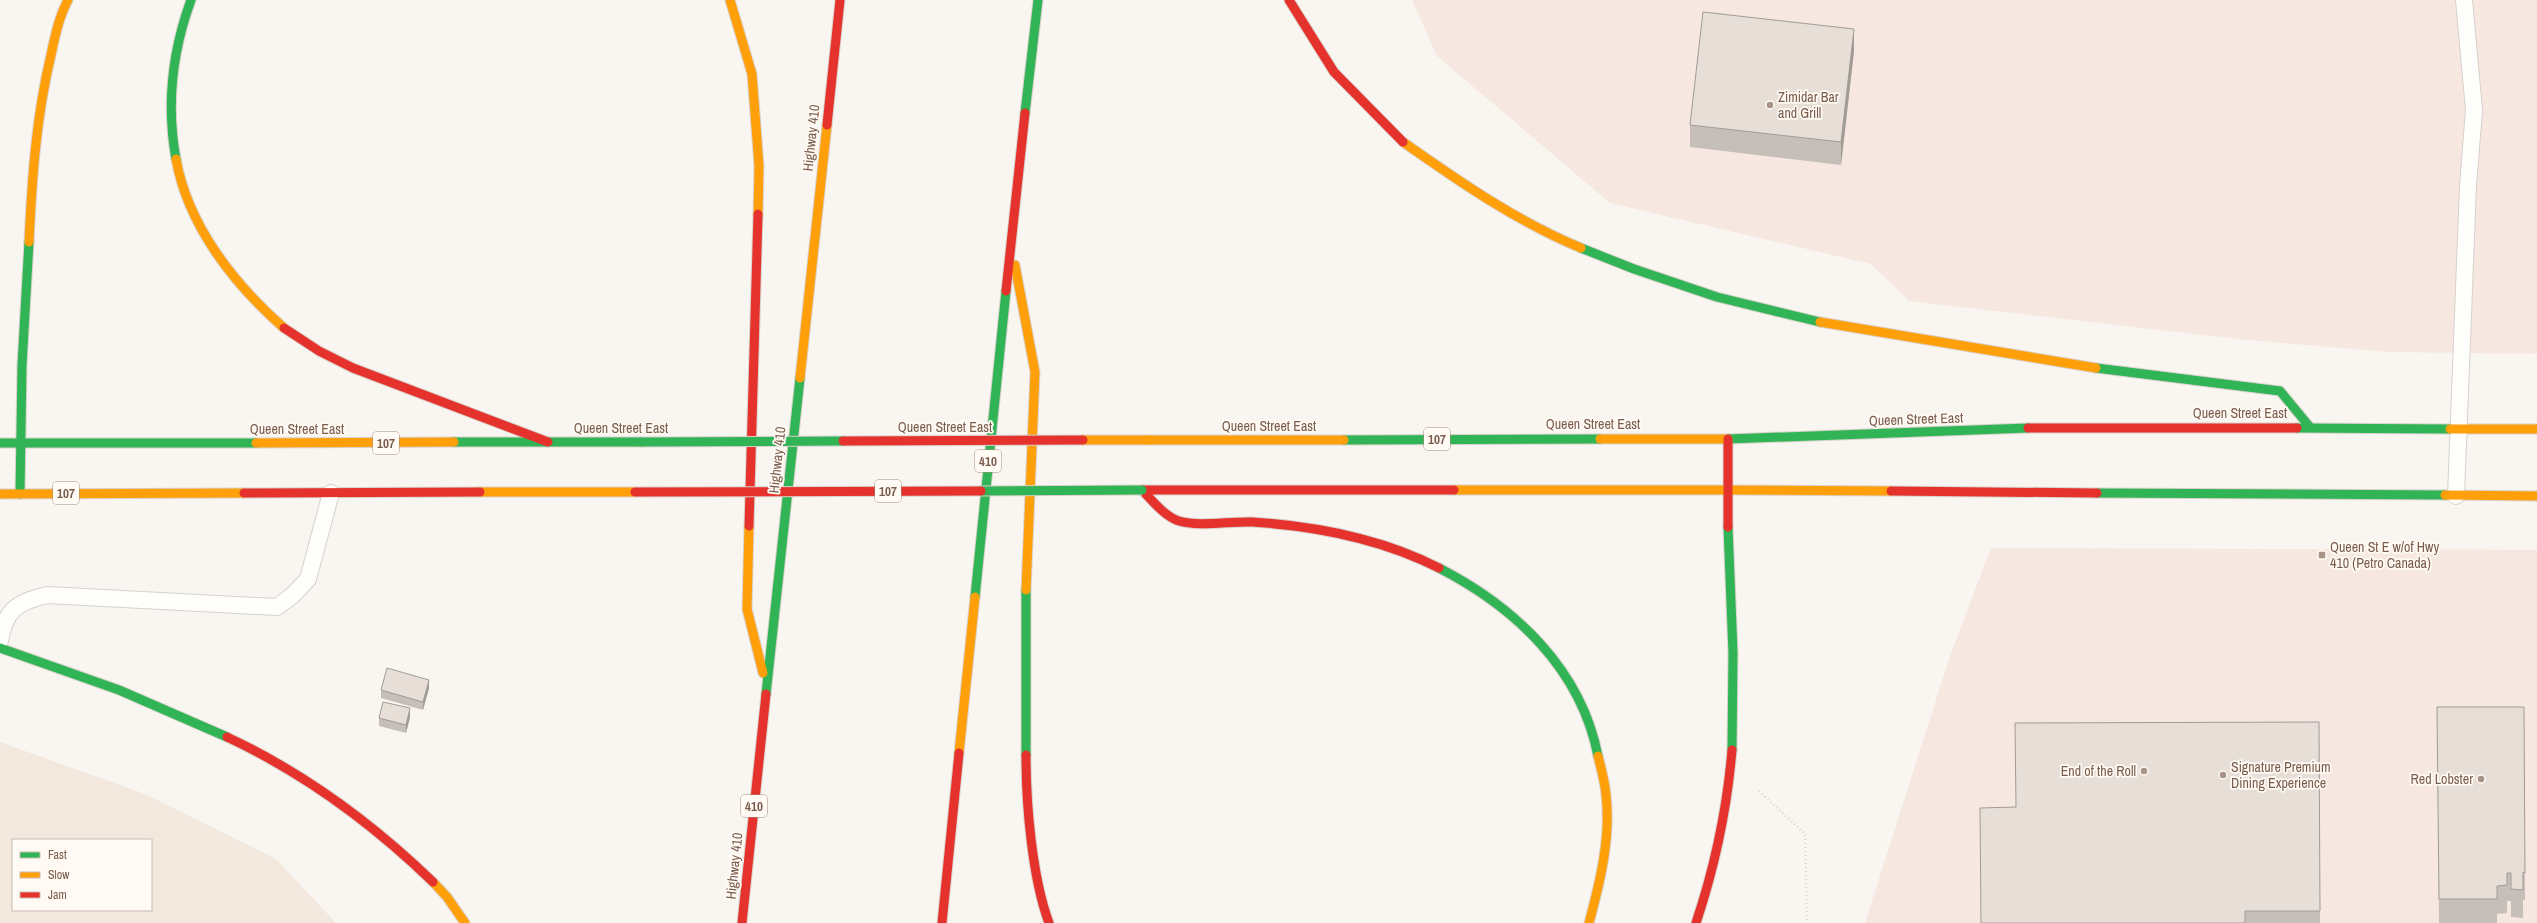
<svg xmlns="http://www.w3.org/2000/svg" width="2537" height="923" font-family="'Archivo Narrow',sans-serif">
<style>
.residential{fill:#f2e8de;fill-rule:evenodd}
.commercial{fill:#f6e8e1}
.lines{fill:none;stroke-linecap:round;stroke-linejoin:round}
.lane-casing{stroke:#d7d1cb;stroke-width:18}
.fast-casing{stroke:#d9d2cb;stroke-width:11}
.slow-casing{stroke:#d9d2cb;stroke-width:11}
.jam-casing{stroke:#d9d2cb;stroke-width:11}
.path{stroke:#dcd5d0;stroke-width:2.5;stroke-dasharray:1 3;stroke-linecap:butt}
.lane{stroke:#fefefd;stroke-width:16}
.fast{stroke:#30b455;stroke-width:9}
.slow{stroke:#ff9f0a;stroke-width:9}
.jam{stroke:#e5322d;stroke-width:9}
.fast-bridge-casing{stroke:#dad1cc;stroke-width:11;stroke-linecap:butt}
.slow-bridge-casing{stroke:#dad1cc;stroke-width:11;stroke-linecap:butt}
.jam-bridge-casing{stroke:#dad1cc;stroke-width:11;stroke-linecap:butt}
.fast-bridge{stroke:#30b455;stroke-width:9}
.slow-bridge{stroke:#ff9f0a;stroke-width:9}
.jam-bridge{stroke:#e5322d;stroke-width:9}
.wall{fill:#c6bfb9}
.shaded-wall{fill:#a19b96}
.building{fill:#e6ded7;stroke:#a19b96}
.poi-dot{fill:#a69286;stroke:#fffaf3;stroke-width:1.5}
.labels{text-anchor:middle;dominant-baseline:central;stroke-width:3.5;stroke-linejoin:round;paint-order:stroke}
.shield{fill:#fffaf3;stroke:#a28b7f;stroke-width:1}
.shield-label{font-size:13px;font-weight:bold;fill:#7a5c4d}
.poi-label{font-size:14px;fill:#7a5c4d;stroke:#fffaf3;text-anchor:start}
.street-label{font-size:14px;fill:#7a5c4d;stroke:#fffaf3}
</style>
<rect width="100%" height="100%" fill="#f9f5f0"/>
<!-- residential -->
<path class="residential" d="M0,742L145,794L276,859L336,923H0ZM13,840H151V910H13Z"/>
<!-- commercial -->
<path class="commercial" d="M1412,0H2537V354L2388,352L2247,340L1909,301L1871,264L1610,203L1437,56Z
M1991,548L2537,550V923H1865L1950,656Z"/>
<g class="lines">
<!-- lane casing -->
<g class="lane-casing">
<path id="lane" d="M2456,496L2468,186L2474,110L2464,0
M0,641C5,610 17,602 47,595L277,607L293,595L308,579L331,493"/>
</g>
<!-- fast casing -->
<g class="fast-casing">
<path id="fast" d="M1025,113L1038,0
M176,159C166,104 172,52 191,0
M1581,248L1634,269L1717,297L1820,322
M2096,368L2280,391L2309,426
M2297,428L2450,429
M1728,439L2028,428
M1344,440L1600,439
M454,442H641
M0,443H256
M2097,493L2445,495
M20,494L22,365L29,242
M1728,527L1733,653L1732,750
M1439,568C1515,607 1581,669 1598,756
M1026,590V755
M975,597L1006,291
M0,648L119,690L227,737
M766,694L800,378"/>
</g>
<!-- slow casing -->
<g class="slow-casing">
<path id="slow" d="M730,0L752,74L759,166L758,214
M1403,142C1460,182 1516,221 1581,248
M176,159C188,226 234,284 284,328
M29,242C32,179 36,117 51,55C55,36 59,17 68,0
M1015,265L1035,372L1026,590
M1820,322L2096,368
M800,378L827,125
M2450,429H2537
M1600,439H1728
M1147,440H1344
M256,443L454,442
M1454,490H1728
M1728,490L1891,491
M480,492H635
M0,494L244,493
M2445,495L2537,496
M749,526L747,609L763,673
M959,753L975,597
M433,882L447,897L465,923
M1589,923C1600,882 1611,838 1606,795C1605,782 1601,768 1598,756"/>
</g>
<!-- jam casing -->
<g class="jam-casing">
<path id="jam" d="M1289,0L1334,72L1403,142
M827,125L840,0
M1006,291L1025,113
M284,328L319,351L353,368L548,442
M2028,428H2297
M1142,490H1454
M1142,490C1152,500 1165,517 1179,521C1199,527 1230,521 1252,522C1316,526 1382,539 1439,568
M1891,491L2097,493
M244,493L480,492
M749,526L758,214
M1728,527V439
M227,737C304,773 372,823 433,882
M1026,755C1026,804 1032,877 1049,923
M742,923L766,694
M942,923L959,753
M1696,923C1715,866 1727,810 1732,750"/>
</g>
<!-- path -->
<path class="path" d="M1759,791L1805,834L1807,923"/>
<!-- lane -->
<use href="#lane" class="lane"/>
<!-- fast -->
<use href="#fast" class="fast"/>
<!-- slow -->
<use href="#slow" class="slow"/>
<!-- jam -->
<use href="#jam" class="jam"/>
<!-- fast-bridge casing -->
<g class="fast-bridge-casing">
<path id="fast-bridge" d="M641,442L843,441
M981,491L1142,490"/>
</g>
<!-- slow-bridge casing -->
<g class="slow-bridge-casing">
<path id="slow-bridge" d="M1083,440H1147"/>
</g>
<!-- jam-bridge casing -->
<g class="jam-bridge-casing">
<path id="jam-bridge" d="M843,441L1083,440
M635,492L981,491"/>
</g>
<!-- fast-bridge -->
<use href="#fast-bridge" class="fast-bridge"/>
<!-- slow-bridge -->
<use href="#slow-bridge" class="slow-bridge"/>
<!-- jam-bridge -->
<use href="#jam-bridge" class="jam-bridge"/>
</g>
<!-- wall -->
<path class="wall" d="M1854,51L1841,165L1690,147V125Z
M429,688L423,710L381,698V690Z
M2437,707H2524L2525,900H2523V918L2511,917V901H2507V913L2497,914V923H2439Z
M410,717L406,733L379,726V718Z
M2319,722L2320,923H1981L2015,807Z"/>
<!-- shaded-wall -->
<path class="shaded-wall" d="M1854,29V51L1841,165V142Z
M429,680V688L423,710V702Z
M410,708V717L406,733V725Z"/>
<!-- building -->
<path class="building" d="M1703,12L1854,29L1841,142L1690,125Z
M387,668L429,680L423,702L381,690Z
M383,702L410,708L406,725L379,718Z
M2437,707H2524L2525,873L2523,872V890L2511,889V873H2507V885L2497,886V899H2439Z
M2319,722L2320,911H2245V923H1981L1980,808L2016,807L2015,723Z"/>
<!-- markers -->
<g class="poi-dot">
<circle cx="1770" cy="105" r="4"/>
<rect x="2318" y="551" width="8" height="8" rx="2"/>
<circle cx="2144" cy="771" r="4"/>
<circle cx="2223" cy="775" r="4"/>
<circle cx="2481" cy="779" r="4"/>
</g>
<g class="labels">
<!-- shield labels -->
<g class="shield">
<rect x="1424" y="428" width="26" height="22" rx="3"/>
<rect x="373" y="432" width="26" height="22" rx="3"/>
<rect x="975" y="450" width="26" height="22" rx="3"/>
<rect x="875" y="480" width="26" height="22" rx="3"/>
<rect x="53" y="482" width="26" height="22" rx="3"/>
<rect x="741" y="795" width="26" height="22" rx="3"/>
</g>
<g class="shield-label">
<text x="1437" y="439">107</text>
<text x="386" y="443">107</text>
<text x="988" y="461">410</text>
<text x="888" y="491">107</text>
<text x="66" y="493">107</text>
<text x="754" y="806">410</text>
</g>
<!-- poi labels -->
<g class="poi-label">
<text x="1778" y="97">Zimidar Bar<tspan x="1778" dy="16">and Grill</tspan></text>
<text x="2330" y="547">Queen St E w/of Hwy<tspan x="2330" dy="16">410 (Petro Canada)</tspan></text>
<text x="2231" y="767">Signature Premium<tspan x="2231" dy="16">Dining Experience</tspan></text>
<text x="2136" y="771" text-anchor="end">End of the Roll</text>
<text x="2473" y="779" text-anchor="end">Red Lobster</text>
</g>
<!-- street labels -->
<g class="street-label">
<text transform="translate(811 138) rotate(-84)">Highway 410</text>
<text x="2240" y="413">Queen Street East</text>
<text transform="translate(1916 419) rotate(-2)">Queen Street East</text>
<text x="1593" y="424">Queen Street East</text>
<text x="1269" y="426">Queen Street East</text>
<text x="945" y="427">Queen Street East</text>
<text x="621" y="428">Queen Street East</text>
<text x="297" y="429">Queen Street East</text>
<text transform="translate(777 460) rotate(-84)">Highway 410</text>
<text transform="translate(734 866) rotate(-84)">Highway 410</text>
</g>
</g>
<!-- legend -->
<rect x="12" y="839" width="140" height="72" fill="#fffaf3" stroke="#cabbb1"/>
<rect x="20" y="852" width="20" height="6" fill="#30b455" stroke="#cabbb1"/>
<text x="48" y="859" font-size="12" fill="#7a5c4d">Fast</text>
<rect x="20" y="872" width="20" height="6" fill="#ff9f0a" stroke="#cabbb1"/>
<text x="48" y="879" font-size="12" fill="#7a5c4d">Slow</text>
<rect x="20" y="892" width="20" height="6" fill="#e5322d" stroke="#cabbb1"/>
<text x="48" y="899" font-size="12" fill="#7a5c4d">Jam</text>
</svg>
